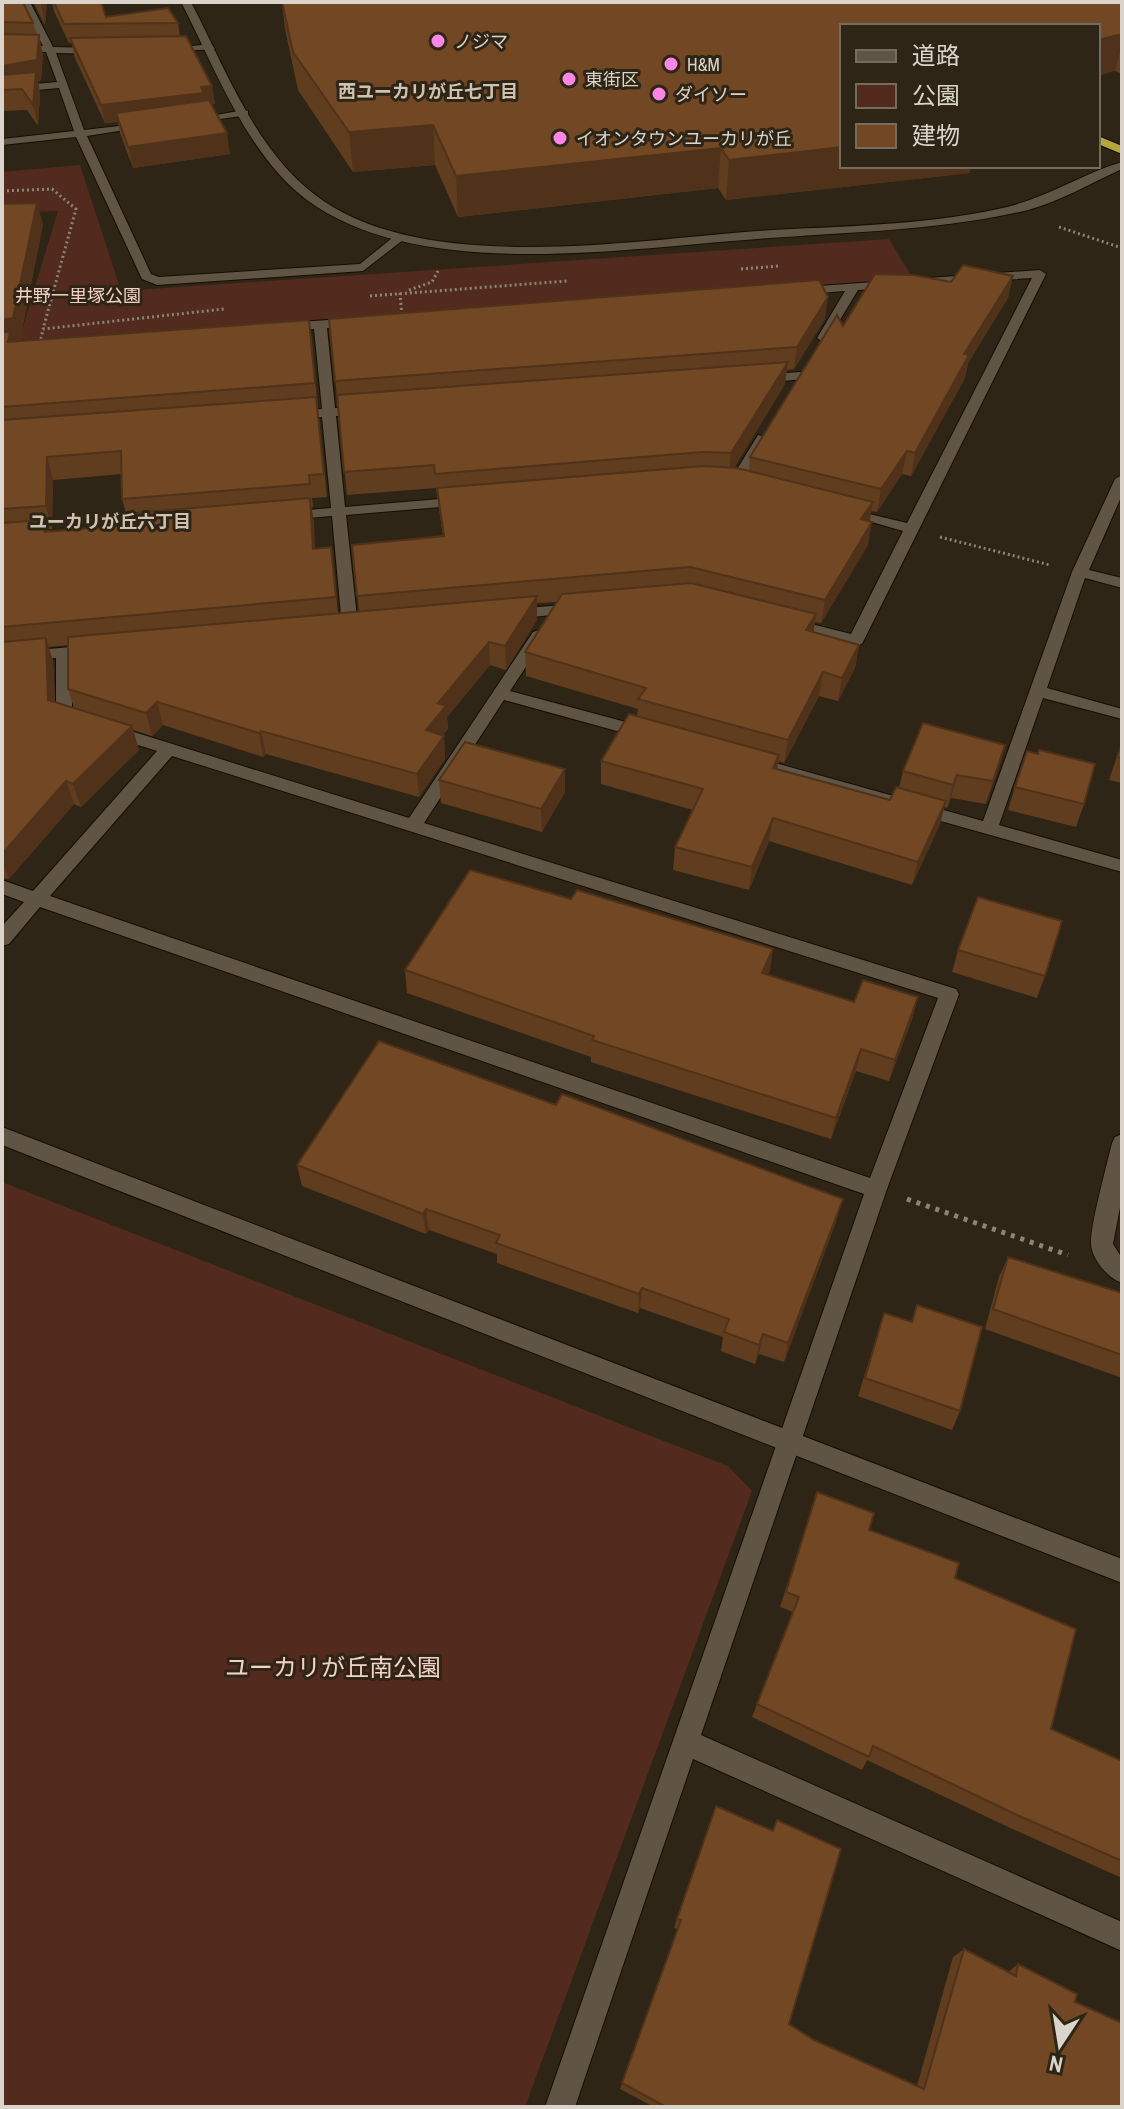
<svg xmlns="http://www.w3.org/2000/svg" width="1124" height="2109" font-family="'Archivo Narrow','Noto Sans JP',sans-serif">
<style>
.green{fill:#522a1e}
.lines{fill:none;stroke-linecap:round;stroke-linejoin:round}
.minor-casing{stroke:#160e02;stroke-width:2}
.tertiary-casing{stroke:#160e02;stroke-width:2}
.trunk-casing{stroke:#160e02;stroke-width:2}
.path-far1{stroke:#8c8478;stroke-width:3;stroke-dasharray:2 3;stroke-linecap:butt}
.path{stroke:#8c8478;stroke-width:5;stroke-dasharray:4 6;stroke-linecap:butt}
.minor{fill:#605545;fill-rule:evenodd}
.tertiary{fill:#605545;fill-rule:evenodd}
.trunk{fill:#b6a43c;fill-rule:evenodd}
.wall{fill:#613d1f;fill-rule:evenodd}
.shaded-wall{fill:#4f3219}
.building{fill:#714724;stroke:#4f3219;stroke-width:2}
.poi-dot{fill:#fc86e3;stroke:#2e2516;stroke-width:3}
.labels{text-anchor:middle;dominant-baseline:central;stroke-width:6;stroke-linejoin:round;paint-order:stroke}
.far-poi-label{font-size:18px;fill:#dad4ca;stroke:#2e2516;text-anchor:start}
.far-neighbourhood-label{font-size:18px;font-weight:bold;fill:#cfc3b0;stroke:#2e2516}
.far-park-label{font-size:18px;fill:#f4d1c7;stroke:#2e2516}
.near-park-label{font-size:24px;fill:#f4d1c7;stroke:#2e2516}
</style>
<rect width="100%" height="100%" fill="#2e2516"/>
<!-- green -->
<path class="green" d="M80,165L121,291L889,239L913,279L19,340L58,211L2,213V172Z
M2,1182L728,1466L752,1491L525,2107H2Z"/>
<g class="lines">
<!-- minor casing -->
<g class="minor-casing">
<path id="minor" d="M20,2H30L53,47L99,48L104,51L99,54L56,53L84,130L145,123L150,126L87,136L151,274L159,277L360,264L397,234L407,237L363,271L157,285L142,279L76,137L2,145V139L74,131L59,88L2,93V87L57,82L46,52L2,51V45L43,46Z
M211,44L215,49L167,52L162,49Z
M244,110L248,111V115L193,123L188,120Z
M1040,270L1046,274L862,644L856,645L782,626L780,623L788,618L851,634L903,531L837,512L844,508L907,523L1032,278L858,290L829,338L823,342L817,338L845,291L796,295L792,294V288Z
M357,318L363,322L361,325L327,328L335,408L365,406L372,410L365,414L336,416L345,507L464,497L471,501L464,505L346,515L358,627L350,632L342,627L332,516L285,520L278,516L285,512L331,508L322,417L293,419L286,415L293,411L322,409L314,329L285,331L279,327L285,323Z
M800,372L807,376L805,379L760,383L753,379L760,375Z
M758,435L770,438L740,487H730L728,484Z
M1122,475V495L1089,570L1122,578V588L1085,578L1047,688L1122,709V719L1043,698L999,825L1122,860V872L748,767L745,763L748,759L754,757L983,821L1072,572L1115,479Z
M576,604L582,606V612L512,619L504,614L512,609Z
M539,630L547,635L510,691L652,729L654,733L646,739L504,700L424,823L956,989L959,994L887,1189L701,1735L1122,1922V1951L693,1759L575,2107H545L864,1194L40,907L9,944L2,946V926L24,902L2,894V880L33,891L157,751L106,735V727H118L409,818L533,632ZM172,756L938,998L870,1178L50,896Z
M94,645L100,646V654L72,657V714L85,721L77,726L58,721L56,717V658L2,663V653Z
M1122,1134V1197L1113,1244L1122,1258V1283C1108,1278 1092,1260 1091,1244C1090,1226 1107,1164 1112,1143L1115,1137Z"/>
</g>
<!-- tertiary casing -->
<g class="tertiary-casing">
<path id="tertiary" d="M181,2H191C225,67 254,148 314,194C420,277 632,240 757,231C838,226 919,226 998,209C1047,199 1078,175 1122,162V169C1091,183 1061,201 1028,210C939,231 848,232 757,239C626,248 419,283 307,200C248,157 214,66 181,2Z
M2,1127L1122,1559V1583L2,1145Z"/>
</g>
<!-- trunk casing -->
<g class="trunk-casing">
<path id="trunk" d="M1098,136L1122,146V154L1098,144Z"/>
</g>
<!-- path-far1 -->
<path class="path-far1" d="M2,191L52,189L76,209L43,329
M1059,227L1122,248
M741,269L779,266
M409,290L432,282L438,271
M400,293L402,318
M370,296L567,281
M40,344L43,329L224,309
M940,537L1050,565"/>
<!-- path -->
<path class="path" d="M907,1199L1068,1255"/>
<!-- minor -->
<use href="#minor" class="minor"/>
<!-- tertiary -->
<use href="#tertiary" class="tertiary"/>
<!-- trunk -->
<use href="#trunk" class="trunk"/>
</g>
<!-- wall -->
<path class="wall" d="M2,2L33,23L43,55L41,80L38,81L40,93L38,126L27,110L2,111Z
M33,2H47L45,25Z
M52,2H101L106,17L178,23L180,36L212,86L215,104L211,105L230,154L133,168L120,133L118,122L105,123L74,56L72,43H69L54,11Z
M282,2H1122V74L1115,71L842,26L970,173L726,200L718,188L458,217L435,165L353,172L298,90L285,29Z
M2,204L43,224L20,340L13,341L309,320L327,497L312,498L313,507H311L315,549L331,547L338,613L359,612L352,545L443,536L436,488L347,495L329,319H825L794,369L787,370L785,384L734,468L749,471L750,457L843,326L951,282L1013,276L1008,298L968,363L965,378L911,476L902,474L877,512L871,511L868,545L821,623L815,622L813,632L859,645L855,668L838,701L819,696L784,763L779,761L777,770L890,800L899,788L903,771L1005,745L986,804L951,798L947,808L944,807L940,824L912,885L769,841L749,890L673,870L675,847L693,810L601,784V761L637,716L638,709L526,676L525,652L557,602L537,603V620L506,670L490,665L447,717L448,729L443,735L444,736L445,759L419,797L266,754L263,757L163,725L152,736L133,730L139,750L81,807L74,804L9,879L2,878ZM122,474V499L126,513L123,525L49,532L48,529H52L53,480ZM68,645V689L74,708L55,702L53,661L48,647Z
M1122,742V783L1109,780Z
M565,769V792L542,832L441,803L439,780Z
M1015,787L1084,804L1076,827L1008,810Z
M571,899L773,949L768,975L854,1002L918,997L912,1019L889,1081L856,1071L831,1139L591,1062V1057L407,993L405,970Z
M958,950L1045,976L1037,998L952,972Z
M297,1165L837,1219L784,1362L759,1354L755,1364L721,1351L723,1337L640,1308L638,1313L497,1263V1254L429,1230L426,1234L302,1186Z
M1008,1257L1122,1293V1378L985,1329L999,1277Z
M917,1305L960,1411L952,1430L858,1396L884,1313L911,1322Z
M817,1492L869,1530L955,1578L1051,1729L1122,1761V1878L1006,1826L867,1760L862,1770L752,1717L793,1612L780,1607Z
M716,1806L772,1831L777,1820L789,2024L814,2040L917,2086L953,1957L964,1949L1008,1972L1018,1964L1075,2002L1122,2107H654L620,2089L678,1929L674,1928Z"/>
<!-- shaded-wall -->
<path class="shaded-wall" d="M41,2H47L45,25L41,6Z
M1122,34V44L1115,71L1098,76V40Z
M39,35L43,55L41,80L38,81L40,93L38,126L33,105L35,81L2,87V66Z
M212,86L215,104L116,113L118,122L105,123L101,105Z
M433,125L435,165L353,172L349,132Z
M227,133L230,154L133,168L128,147Z
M842,147V166H971L970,173L726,200L729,160Z
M721,148L718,188L458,217L456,176Z
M37,203L43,224L20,340L2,343V320Z
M1013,276L1008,298L968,363L965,378L911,476L915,453L964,354Z
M828,297L825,319L794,369L797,347Z
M309,320L312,342L318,405L315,383Z
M788,362L785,384L729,476L731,453Z
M907,451L902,474L877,512L881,489Z
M47,457L53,480L52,529L46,506Z
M310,498L314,522L316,572L313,549Z
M873,502L869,525L861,519Z
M872,522L868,545L821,623L825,600Z
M537,596V620L506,670L505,646Z
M816,614L813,637L806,630Z
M46,638L53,661L56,723L48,700Z
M489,642L490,665L447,717L448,729L428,754L426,730L438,703Z
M859,645L855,668L838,701L842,678Z
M823,672L819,696L784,763L788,740Z
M157,702L163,725L152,736L146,713Z
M132,726L139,750L81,807L73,784Z
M261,731L266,754L263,757L259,733Z
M444,736L445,759L419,797L417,774Z
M1005,745L999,768L986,804L993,781Z
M779,755L776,778L773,768Z
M565,769V792L542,832L541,809Z
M957,775L951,798L947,808L953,785Z
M66,781L74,804L9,879L2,862V854Z
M946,801L940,824L912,885L918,862Z
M773,818L769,841L749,890L752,867Z
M773,949L770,971L759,995L762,973Z
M918,997L912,1019L889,1081L895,1060Z
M861,1049L856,1071L831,1139L836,1118Z
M843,1199L837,1219L784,1362L788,1343Z
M426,1209L429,1230L426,1234L423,1214Z
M642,1288L640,1308L638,1313L639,1294Z
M763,1334L759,1354L755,1364L759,1345Z"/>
<!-- building -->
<path class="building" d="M2,2H23L33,23L2,22Z
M54,2H101L106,17L168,8L178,23L64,24Z
M282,2H1122V34L1098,40V26H842V147L729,160L721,148L456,176L433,125L349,132L293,52Z
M2,34L39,35L37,60L2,66Z
M186,36L212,86L201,87L204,93L101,105L70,38Z
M36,72L33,105L22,89L2,90V75Z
M209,100L227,133L128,147L116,113Z
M37,203L13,318L2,320V204Z
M963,265L1013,276L964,354L969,355L915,453L907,451L881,489L750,457L837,315L843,326L875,274L913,275L951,282Z
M819,280L828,297L797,347L335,381L329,319Z
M309,320L315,383L2,407V332H10L8,342Z
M788,362L731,453L703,452L435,474L434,465L344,472L337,395Z
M316,397L324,474L309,475L310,484L122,499L121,451L47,457L46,506L2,509V420Z
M703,466L737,468L873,502L861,519L872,522L825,600L690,567L357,596L352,545L444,536L437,488Z
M310,498L313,549L331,547L336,597L2,627V523L45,520V532L123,525V514Z
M691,583L816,614L806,630L859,645L842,678L823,672L788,740L638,699L646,688L525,652L562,594Z
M537,596L505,646L489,642L438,703L446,706L426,730L444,736L417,774L261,731L259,733L157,702L146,713L68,689V637Z
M46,638L48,700L132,726L73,784L66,781L2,854V642Z
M629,714L779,755L773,768L890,800L896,787L946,801L918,862L773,818L752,867L675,847L703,789L601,761Z
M923,723L1005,745L993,781L957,775L953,785L903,771Z
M465,742L565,769L541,809L439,780Z
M1122,743V758L1117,757Z
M1039,750L1095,764L1084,804L1015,787L1027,751L1038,754Z
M470,870L571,899L577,890L773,949L762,973L854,1002L863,980L918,997L895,1060L861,1049L836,1118L592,1040L594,1036L405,970Z
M978,897L1062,921L1045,976L958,950Z
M379,1041L556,1105L562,1094L843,1199L788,1343L763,1334L759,1345L724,1332L729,1319L642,1288L639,1294L496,1243L500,1235L426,1209L423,1214L297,1165Z
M1008,1257L1122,1293V1355L993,1309Z
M917,1305L982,1327L960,1411L865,1378L884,1313L912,1322Z
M817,1492L874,1513L869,1530L959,1563L955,1578L1076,1629L1051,1729L1122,1761V1861L1017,1815L873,1746L869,1757L757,1704L799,1597L786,1592Z
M716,1806L773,1831L777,1820L841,1849L789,2024L814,2040L924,2089L964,1949L1016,1976L1018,1964L1077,1994L1075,2002L1122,2023V2107H666L622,2083L681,1920L677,1919Z"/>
<!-- markers -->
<g class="poi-dot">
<circle cx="438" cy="41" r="8"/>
<circle cx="671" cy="64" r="8"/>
<circle cx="569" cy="79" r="8"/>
<circle cx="659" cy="94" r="8"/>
<circle cx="560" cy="138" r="8"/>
</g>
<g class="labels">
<!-- far-poi labels -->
<g class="far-poi-label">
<text x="454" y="41">ノジマ</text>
<text x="687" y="64">H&amp;M</text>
<text x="585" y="79">東街区</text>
<text x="675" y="94">ダイソー</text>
<text x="576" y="138">イオンタウンユーカリが丘</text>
</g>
<!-- far-neighbourhood labels -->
<g class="far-neighbourhood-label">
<text x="428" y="91">西ユーカリが丘七丁目</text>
<text x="110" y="521">ユーカリが丘六丁目</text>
</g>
<!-- far-park labels -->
<g class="far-park-label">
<text x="78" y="295">井野一里塚公園</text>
</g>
<!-- near-park labels -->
<g class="near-park-label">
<text x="333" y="1667">ユーカリが丘南公園</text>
</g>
</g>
<!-- border -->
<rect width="1124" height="2109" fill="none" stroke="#dad4ca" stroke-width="8"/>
<!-- legend -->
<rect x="840" y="24" width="260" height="144" fill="#2e2516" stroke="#736b5e" stroke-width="2"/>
<rect x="856" y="50" width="40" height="12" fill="#605545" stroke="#736b5e" stroke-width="2"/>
<text x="912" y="64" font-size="24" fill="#dad4ca">道路</text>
<rect x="856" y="84" width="40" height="24" fill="#522a1e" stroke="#736b5e" stroke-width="2"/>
<text x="912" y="104" font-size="24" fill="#dad4ca">公園</text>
<rect x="856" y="124" width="40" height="24" fill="#714724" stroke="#736b5e" stroke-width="2"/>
<text x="912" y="144" font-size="24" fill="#dad4ca">建物</text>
<!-- north arrow -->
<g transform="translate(1060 2045) rotate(192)" stroke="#2e2516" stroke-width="6" paint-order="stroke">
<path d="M0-6L14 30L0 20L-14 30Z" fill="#dad4ca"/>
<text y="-12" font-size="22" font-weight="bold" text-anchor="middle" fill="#dad4ca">N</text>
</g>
</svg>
